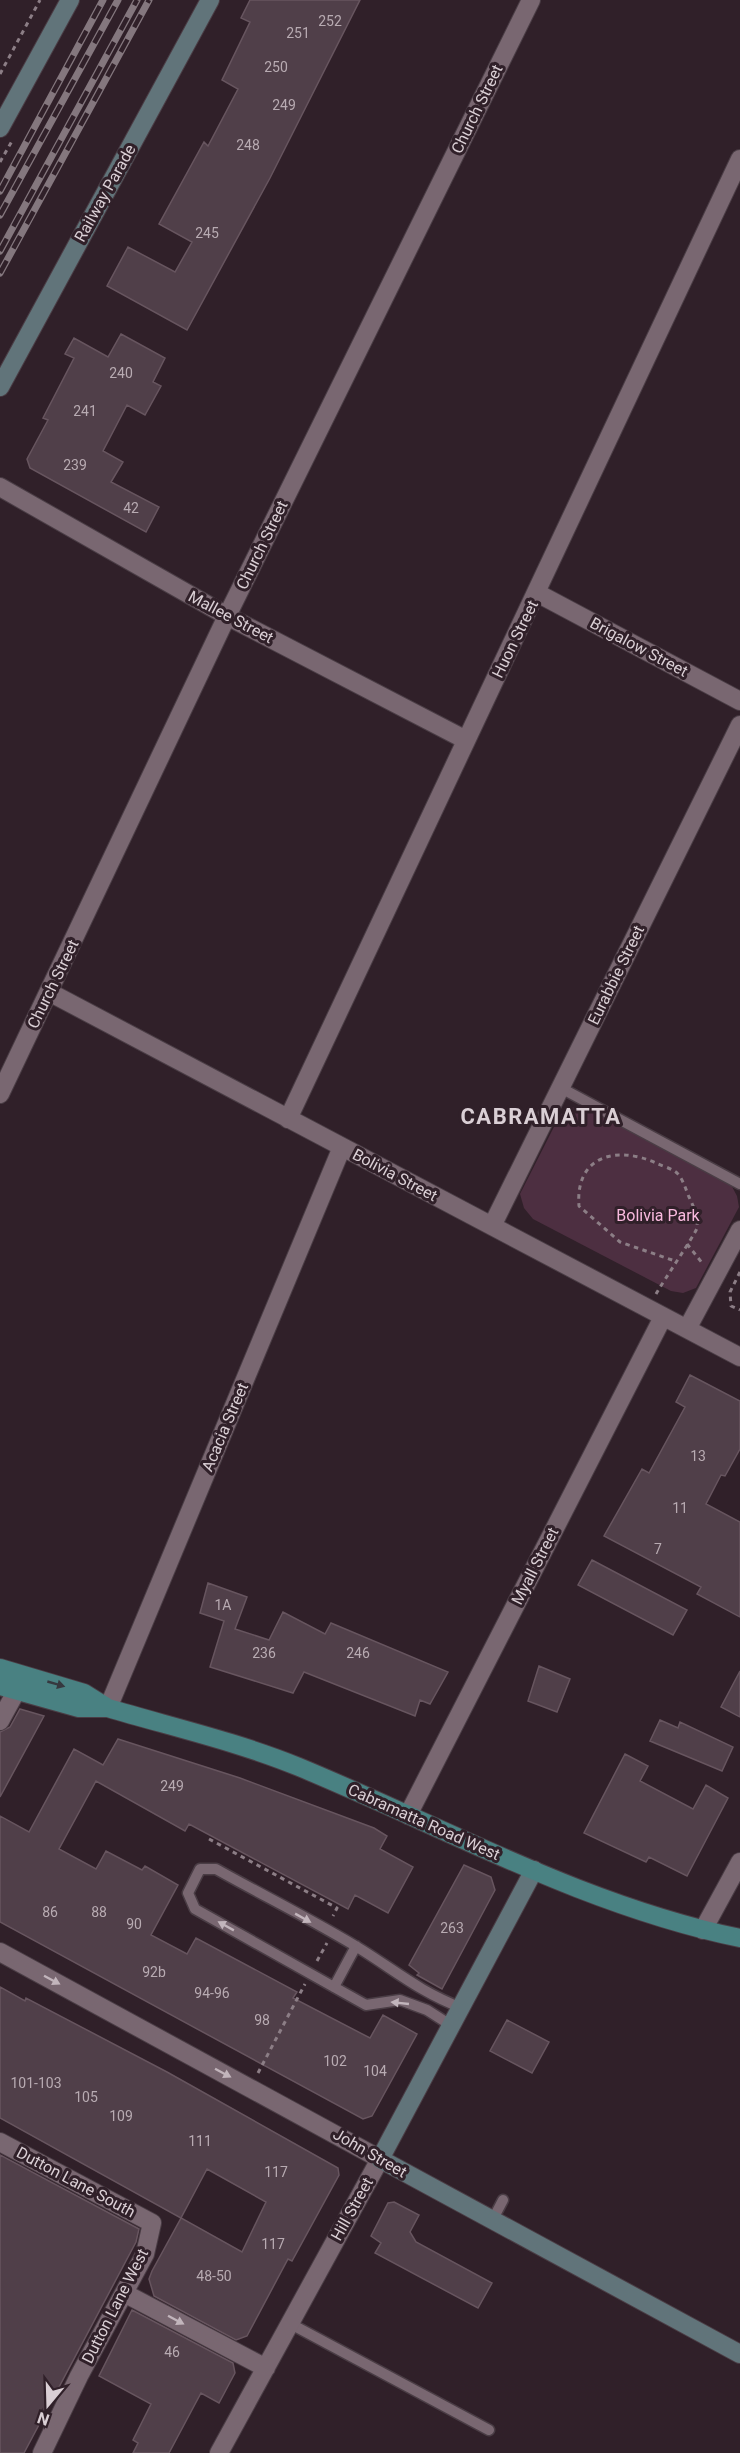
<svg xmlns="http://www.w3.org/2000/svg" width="740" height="2453" font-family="Roboto,sans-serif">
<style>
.green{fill:#4d2f41}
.building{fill:#503f49;stroke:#67555f;stroke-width:1.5;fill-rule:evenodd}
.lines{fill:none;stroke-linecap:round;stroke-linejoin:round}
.lane-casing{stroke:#4a3d45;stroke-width:13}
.street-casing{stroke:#4a3d45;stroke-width:20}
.secondary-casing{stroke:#4a3d45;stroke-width:20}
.primary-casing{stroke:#4a3d45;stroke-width:20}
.path{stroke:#8c7e86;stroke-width:3;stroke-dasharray:4.5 4.5;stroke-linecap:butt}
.lane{stroke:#796771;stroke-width:10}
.street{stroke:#796771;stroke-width:18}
.secondary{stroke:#61747a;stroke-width:18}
.primary{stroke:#498182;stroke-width:18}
.rail-casing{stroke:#84777e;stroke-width:7}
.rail{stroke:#302029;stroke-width:4.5;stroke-dasharray:14;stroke-linecap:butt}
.oneway{fill:#36383f}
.oneway2{fill:#c2b5bc}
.labels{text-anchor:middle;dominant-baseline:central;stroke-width:6;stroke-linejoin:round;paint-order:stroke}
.number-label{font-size:14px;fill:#b8abb2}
.street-label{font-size:16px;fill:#dacfd5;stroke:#302029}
.park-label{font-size:16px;fill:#f9b9de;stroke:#302029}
.district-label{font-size:22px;font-weight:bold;letter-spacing:1.5px;fill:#dacfd5;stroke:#302029}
</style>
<rect width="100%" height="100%" fill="#302029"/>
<!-- green -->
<path class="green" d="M570,1107L585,1108L729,1181L737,1196L739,1207L696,1288L683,1293L671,1291L533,1219L524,1208L520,1194L560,1115Z"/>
<!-- building -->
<path class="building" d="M250,0H360L270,178L187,330L107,286L128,247L175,272L192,242L159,224L204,142L208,146L238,89L222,80L250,22L241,18Z
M121,334L165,358L153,382L161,386L145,415L127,405L103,451L123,462L111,482L159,507L146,532L30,468L27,459L48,420L43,418L74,358L65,354L74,338L108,357Z
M690,1375L740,1401V1449L725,1476L721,1475L706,1504L740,1522V1617L697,1594L701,1587L604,1536L642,1469L649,1473L685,1407L676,1402Z
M592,1560L687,1610L673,1635L578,1585Z
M208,1583L247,1597L235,1629L269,1640L283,1612L325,1634L331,1623L448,1672L430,1704L420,1700L415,1716L304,1672L293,1693L210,1667L224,1621L200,1613Z
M539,1666L570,1679L557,1712L528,1701Z
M740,1671V1717L721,1707Z
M20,1709L44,1716L0,1797V1732L10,1727Z
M660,1720L678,1728L680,1722L733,1747L722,1771L650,1741Z
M118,1739L240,1778L374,1828L387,1836L380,1849L413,1867L388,1913L355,1895L348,1909L189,1824L185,1831L96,1781L59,1849L96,1869L106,1851L142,1870L145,1866L178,1885L151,1935L187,1954L196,1938L297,1992L293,1998L370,2038L383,2015L417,2034L372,2116L363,2119L0,1922V1816L29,1832L74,1749L103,1765Z
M625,1754L648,1766L640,1781L693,1809L706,1785L728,1798L687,1876L649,1857L646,1862L584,1833Z
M464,1865L491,1877L495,1890L442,1989L417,1975L419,1973L409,1965Z
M0,1987L25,2001L26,1998L167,2072L338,2168L339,2175L292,2261L288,2259L247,2336L236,2340L154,2296L149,2279L152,2271L181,2218L0,2118ZM207,2169L266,2202L242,2252L181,2218Z
M507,2020L549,2042L532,2073L490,2051Z
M0,2155L139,2229L136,2242L24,2453H0Z
M394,2202L419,2215L410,2232L416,2242L492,2283L478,2308L375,2253L381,2243L371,2236L388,2203Z
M132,2310L233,2363L235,2373L219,2403L201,2393L169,2453H133L138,2443L133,2440L151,2404L99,2376Z"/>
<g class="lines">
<!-- lane casing -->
<g class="lane-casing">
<path id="lane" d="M561,1088L740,1184
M334,1987L356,1946
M452,2026L427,2010L400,2000L366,2005L195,1909L188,1893L200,1869H216C264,1896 315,1921 362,1950C397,1972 422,1993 462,2008
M492,2221L503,2200
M289,2323L489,2430"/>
</g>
<!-- street casing -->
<g class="street-casing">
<path id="street" d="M0,487L227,616L466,740
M537,593L740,701
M49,992L740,1357
M0,1094L227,616L531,0
M288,1119L740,159
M492,1226L740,725
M687,1329L740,1230
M108,1708L342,1147
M0,1721L17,1690
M408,1815L663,1317
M703,1930L740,1862
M0,1952L380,2159L219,2453
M0,2142L152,2223L145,2254L79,2376L42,2453
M124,2293L266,2368"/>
</g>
<!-- secondary casing -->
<g class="secondary-casing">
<path id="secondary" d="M0,128L70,0
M0,387L210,0
M534,1870L380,2159L740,2354"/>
</g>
<!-- primary casing -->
<g class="primary-casing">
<path id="primary" d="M0,1668L84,1693L108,1708C172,1727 238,1742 299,1767C444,1827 585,1906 740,1938
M0,1686L79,1708H108"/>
</g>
<!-- path -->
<path class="path" d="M0,74L40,0
M0,162L12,141
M687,1244L703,1264
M740,1272L730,1292L731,1306L740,1310
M656,1294C662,1283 696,1233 697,1228C698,1217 694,1207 689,1197C686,1190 683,1179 677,1173C671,1168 662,1166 656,1163C616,1145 575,1156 579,1206L620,1242L675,1261
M209,1839L337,1908L333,1916
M317,1961L327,1943
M258,2073L305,1984"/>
<!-- lane -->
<use href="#lane" class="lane"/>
<!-- street -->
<use href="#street" class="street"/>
<!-- secondary -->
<use href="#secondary" class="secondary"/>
<!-- primary -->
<use href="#primary" class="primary"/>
<!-- rail casing -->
<g class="rail-casing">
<path id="rail" d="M0,191L103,0
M0,215L118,0
M0,251L137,0
M0,273L149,0"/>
</g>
<!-- rail -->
<use href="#rail" class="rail"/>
</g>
<!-- one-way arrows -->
<defs><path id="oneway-solid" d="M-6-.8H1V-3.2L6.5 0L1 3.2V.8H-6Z" transform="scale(1.5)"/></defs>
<use class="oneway" href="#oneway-solid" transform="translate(56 1684) rotate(16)"/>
<g class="oneway2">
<use href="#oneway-solid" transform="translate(303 1918) rotate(29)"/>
<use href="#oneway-solid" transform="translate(226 1926) rotate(-151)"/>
<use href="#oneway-solid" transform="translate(52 1980) rotate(28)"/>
<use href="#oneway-solid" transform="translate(400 2003) rotate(-174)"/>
<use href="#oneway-solid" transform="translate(223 2073) rotate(28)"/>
<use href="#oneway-solid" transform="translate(176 2320) rotate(28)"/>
</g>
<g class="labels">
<!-- number labels -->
<g class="number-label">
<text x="330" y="21">252</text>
<text x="298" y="33">251</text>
<text x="276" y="67">250</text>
<text x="284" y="105">249</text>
<text x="248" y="145">248</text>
<text x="207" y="233">245</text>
<text x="121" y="373">240</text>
<text x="85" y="411">241</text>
<text x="75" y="465">239</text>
<text x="131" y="508">42</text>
<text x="698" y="1456">13</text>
<text x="680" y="1508">11</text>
<text x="658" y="1549">7</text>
<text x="223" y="1605">1A</text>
<text x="264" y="1653">236</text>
<text x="358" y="1653">246</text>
<text x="172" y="1786">249</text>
<text x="50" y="1912">86</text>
<text x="99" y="1912">88</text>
<text x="134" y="1924">90</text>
<text x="452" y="1928">263</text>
<text x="154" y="1972">92b</text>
<text x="212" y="1993">94-96</text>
<text x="262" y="2020">98</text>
<text x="335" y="2061">102</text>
<text x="375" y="2071">104</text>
<text x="36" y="2083">101-103</text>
<text x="86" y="2097">105</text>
<text x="121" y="2116">109</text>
<text x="200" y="2141">111</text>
<text x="276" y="2172">117</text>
<text x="273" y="2244">117</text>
<text x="214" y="2276">48-50</text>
<text x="172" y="2352">46</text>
</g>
<!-- street labels -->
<g class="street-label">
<text transform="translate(477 109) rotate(-64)">Church Street</text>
<text transform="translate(105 193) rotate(-61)">Railway Parade</text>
<text transform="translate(262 545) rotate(-64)">Church Street</text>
<text transform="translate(231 617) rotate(28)">Mallee Street</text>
<text transform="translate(515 639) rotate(-64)">Huon Street</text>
<text transform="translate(639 647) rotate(28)">Brigalow Street</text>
<text transform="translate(616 975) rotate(-64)">Eurabbie Street</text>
<text transform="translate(53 984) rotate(-64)">Church Street</text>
<text transform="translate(395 1175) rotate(28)">Bolivia Street</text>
<text transform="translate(225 1427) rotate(-67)">Acacia Street</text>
<text transform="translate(535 1566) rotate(-63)">Myall Street</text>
<text transform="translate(424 1822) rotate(24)">Cabramatta Road West</text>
<text transform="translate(370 2153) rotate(30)">John Street</text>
<text transform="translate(76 2182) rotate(28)">Dutton Lane South</text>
<text transform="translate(352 2209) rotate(-61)">Hill Street</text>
<text transform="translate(115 2306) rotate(-63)">Dutton Lane West</text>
</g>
<!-- park labels -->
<g class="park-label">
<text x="658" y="1215">Bolivia Park</text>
</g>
<!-- district labels -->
<g class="district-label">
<text x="541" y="1116">CABRAMATTA</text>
</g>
</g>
<!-- north arrow -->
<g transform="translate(48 2405) rotate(199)" stroke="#302029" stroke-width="4.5" paint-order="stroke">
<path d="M0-4.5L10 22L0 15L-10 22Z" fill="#dacfd5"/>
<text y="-9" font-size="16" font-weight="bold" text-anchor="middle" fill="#dacfd5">N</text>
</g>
</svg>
